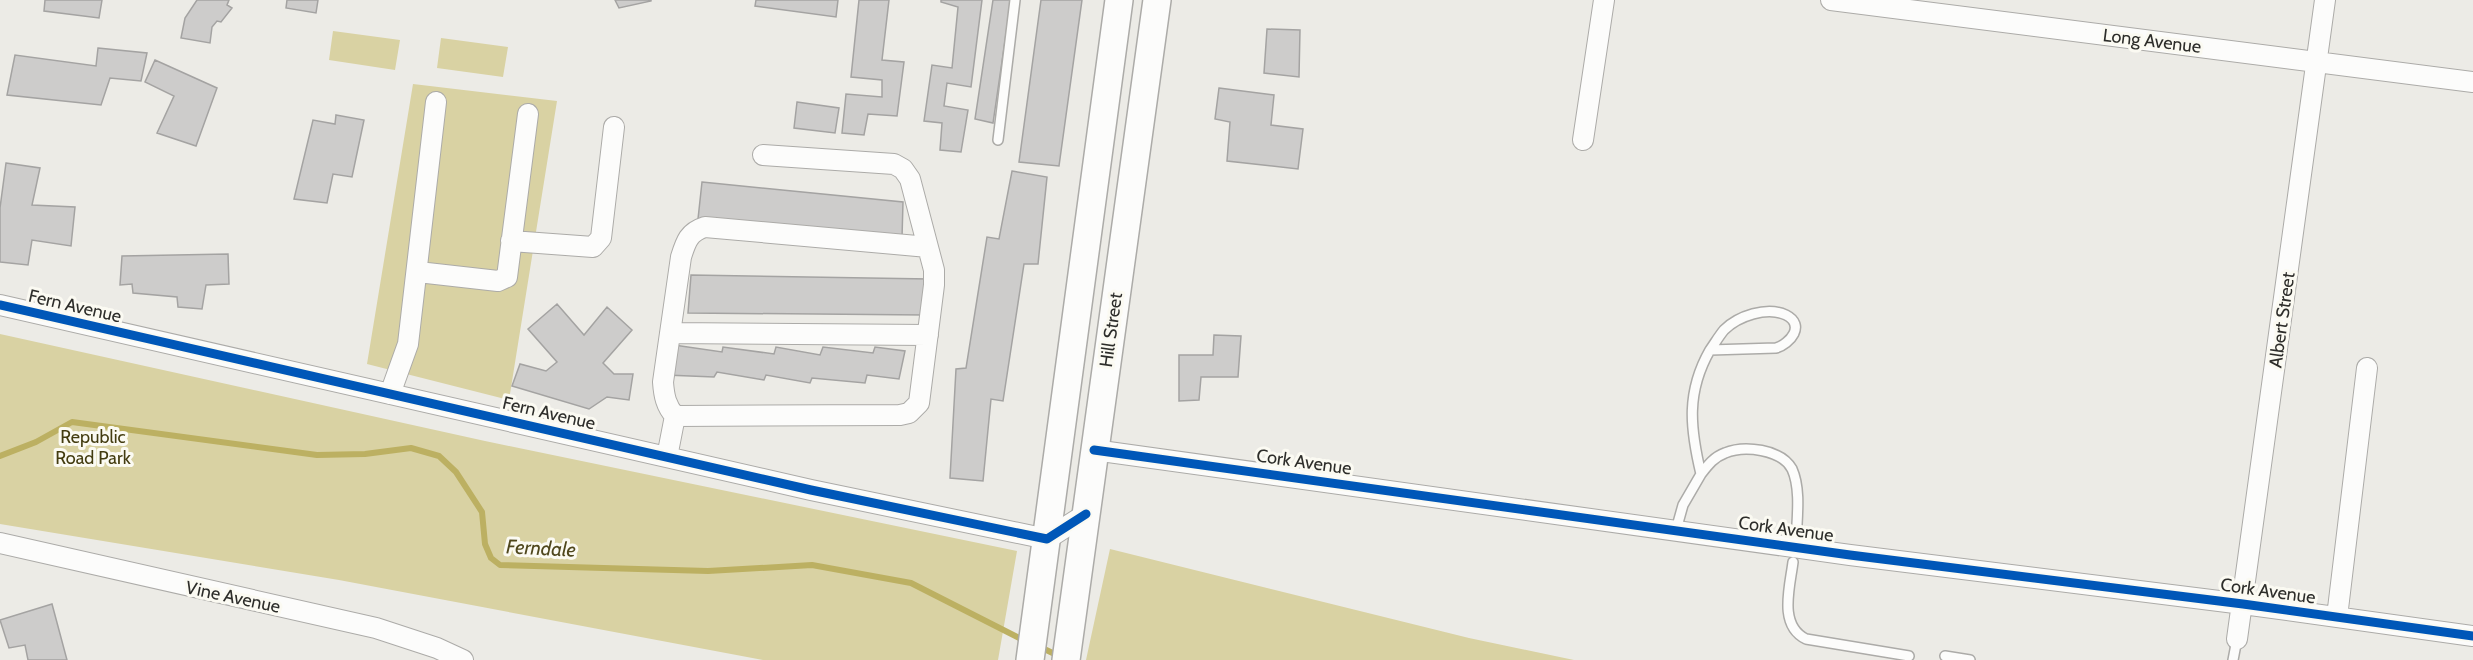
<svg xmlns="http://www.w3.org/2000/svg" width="2473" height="660" font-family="Cabin,sans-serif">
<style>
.park{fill:#d9d2a3}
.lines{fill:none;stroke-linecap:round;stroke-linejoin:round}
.stream{stroke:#bcb062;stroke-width:6}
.building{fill:#cdcccb;stroke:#a4a3a2;stroke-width:1.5}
.lane-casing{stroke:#acaba8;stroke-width:12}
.street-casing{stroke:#acaba8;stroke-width:22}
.secondary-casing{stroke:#acaba8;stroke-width:30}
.lane{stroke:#fcfcfb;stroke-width:9}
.street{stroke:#fcfcfb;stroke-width:20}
.secondary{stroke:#fcfcfb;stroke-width:27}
.cycleway-casing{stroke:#fbfaf2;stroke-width:13}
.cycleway{stroke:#0057b8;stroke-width:9}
.labels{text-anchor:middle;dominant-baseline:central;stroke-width:6;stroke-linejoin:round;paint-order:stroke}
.street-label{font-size:18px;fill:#2d2d2a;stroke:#fbfaf2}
.park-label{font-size:18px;fill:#433c10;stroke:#fbfaf2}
.water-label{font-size:20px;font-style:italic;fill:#4f471d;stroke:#fbfaf2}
</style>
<rect width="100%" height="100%" fill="#ecebe6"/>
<!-- park -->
<path class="park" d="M333,31L400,40L395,70L329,60Z
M441,38L508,47L503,77L437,68Z
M413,84L557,101L509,400L367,364Z
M0,334L485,441L1017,551L998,660H763L339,580L0,524Z
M1110,549L1469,638L1574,660H1086Z"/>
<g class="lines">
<!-- stream -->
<path class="stream" d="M0,456L36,442L72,422L317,455L365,454L411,448L439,456L456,472L482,512L485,544L491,558L500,565L708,571L812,565L911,583L1025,641
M1040,647L1061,657"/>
</g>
<!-- building -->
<path class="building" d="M45,0H102L99,18L44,11Z
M197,0H229L227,5L232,8L221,22L217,21L212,27L210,43L181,38L185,18Z
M287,0H318L316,13L286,8Z
M615,0H651V1L619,8Z
M756,0H838L836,17L755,6Z
M859,0H889L882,60L904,62L897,116L868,114L864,135L842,133L846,94L882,97V80L851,77Z
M941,0H982L971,87L947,83L944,106L968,110L961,152L940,150L942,123L924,121L932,65L952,68L958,7L941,2Z
M993,0H1011L993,123L975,119Z
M1041,0H1082L1059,166L1019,162Z
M1267,29L1300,30L1299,77L1264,73Z
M98,48L147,53L141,81L110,78L101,105L7,95L15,55L96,66Z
M155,60L217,88L196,146L157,133L174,96L145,82Z
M1219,88L1274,95L1271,125L1303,129L1298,169L1227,161L1230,122L1215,119Z
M797,102L839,108L835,133L794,128Z
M336,115L364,120L352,177L333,174L327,203L294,199L313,120L335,124Z
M6,163L40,168L32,205L75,207L71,246L32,240L28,265L0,262V208Z
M1012,171L1047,177L1038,264H1024L1003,401L991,399L983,481L950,478L956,369L966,368L987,237L999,239Z
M702,182L903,202L902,238L698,219Z
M228,254L229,284L206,285L202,309L178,307L177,297L133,293L132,284L120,285L122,256Z
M691,275L929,279L925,315L688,313Z
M557,304L584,335L607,307L632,330L603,363L614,374H633L629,400L607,397L589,409L512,386L520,364L546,371L557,362L528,329Z
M1214,335L1241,336L1238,377H1201L1199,400L1179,401V355H1213Z
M674,345L722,352L723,347L774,354L776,347L820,355L823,347L873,353L875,347L905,351L899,379L867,375L865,383L812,378L810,383L766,375L764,380L717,372L714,377L666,375Z
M52,604L67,660H28L25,645L9,648L0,620Z"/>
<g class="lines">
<!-- lane casing -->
<g class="lane-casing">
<path id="lane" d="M998,140L1015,0
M1701,474C1708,465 1714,457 1725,453C1744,445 1781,449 1792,469C1802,491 1796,524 1796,547
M1676,530L1683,505L1701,474C1690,428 1686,392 1710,350L1776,348C1790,344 1806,325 1786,315C1767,306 1738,316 1724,330C1719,336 1715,343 1710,350
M1793,562C1790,587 1778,625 1806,639L1909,656
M1945,656L1970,660
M2233,660L2237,639"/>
</g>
<!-- street casing -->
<g class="street-casing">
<path id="street" d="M1831,0L2473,82
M1583,140L1604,0
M763,155L894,164L903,169L910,179L934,270V285L919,403L909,413L900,415L675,416C666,406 664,396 663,382L681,257C686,241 689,232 705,227L928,247
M511,241L593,247L601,238L614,127
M418,272L498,281L507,277L528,114
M0,305L811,490L1047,539L1086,514
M670,333L928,335
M390,394L408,344L436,102
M1094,450L1850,555L2243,604L2473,636
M667,457L675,416
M0,543L376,628L437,648L463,660
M2337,617L2367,368
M2237,639L2325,0"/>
</g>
<!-- secondary casing -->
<g class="secondary-casing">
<path id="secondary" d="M1030,660L1119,0
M1066,660L1157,0"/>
</g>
<!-- lane -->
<use href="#lane" class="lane"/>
<!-- street -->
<use href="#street" class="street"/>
<!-- secondary -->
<use href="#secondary" class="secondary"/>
<!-- cycleway casing -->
<g class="cycleway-casing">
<path id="cycleway" d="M0,305L811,490L1047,539L1086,514
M1094,450L1850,555L2243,604L2473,636"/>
</g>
<!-- cycleway -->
<use href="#cycleway" class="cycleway"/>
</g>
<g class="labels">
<!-- street labels -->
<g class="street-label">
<text transform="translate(2152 41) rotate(7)">Long Avenue</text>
<text transform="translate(75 306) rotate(13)">Fern Avenue</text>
<text transform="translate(2282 320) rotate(-82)">Albert Street</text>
<text transform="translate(1111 330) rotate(-82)">Hill Street</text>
<text transform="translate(549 413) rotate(13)">Fern Avenue</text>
<text transform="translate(1304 462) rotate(8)">Cork Avenue</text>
<text transform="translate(1786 529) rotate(8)">Cork Avenue</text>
<text transform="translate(2268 591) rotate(8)">Cork Avenue</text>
<text transform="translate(233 597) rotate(12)">Vine Avenue</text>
</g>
<!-- park labels -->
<g class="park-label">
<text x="93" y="437">Republic<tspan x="93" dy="21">Road Park</tspan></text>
</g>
<!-- water labels -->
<g class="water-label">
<text transform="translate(541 548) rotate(3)">Ferndale</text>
</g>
</g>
</svg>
